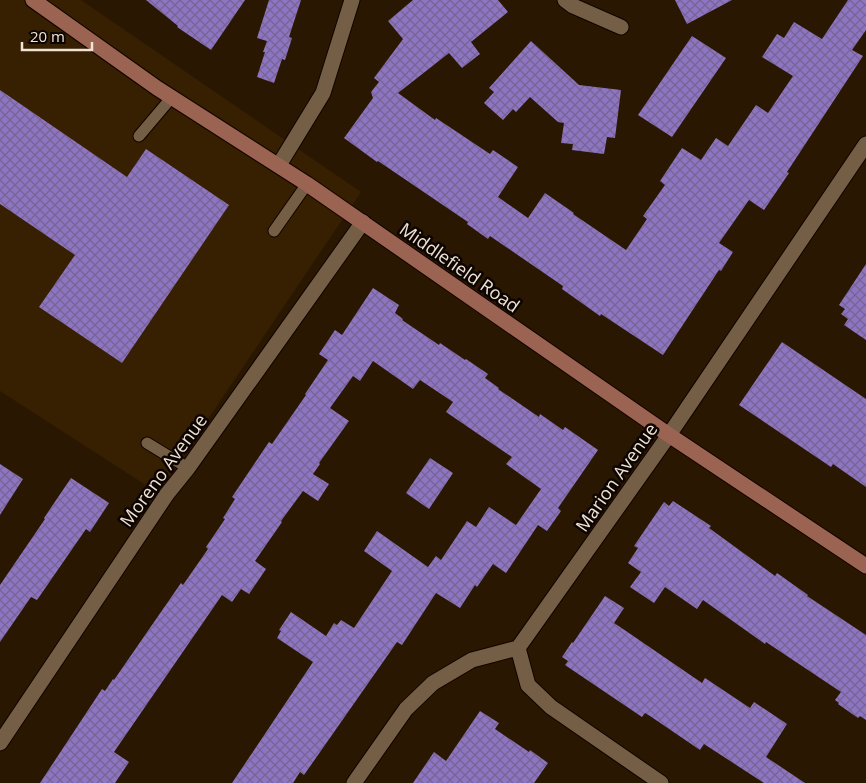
<svg xmlns="http://www.w3.org/2000/svg" width="866" height="783" font-family="'Open Sans',sans-serif">
<style>
.built{fill:#371f01}
.building{fill:url(#building-cross-hatch)}
.lines{fill:none;stroke-linecap:round;stroke-linejoin:round}
.service-casing{stroke:#110300;stroke-width:13}
.minor-casing{stroke:#110300;stroke-width:17}
.secondary-casing{stroke:#110300;stroke-width:17}
.service{stroke:#745e46;stroke-width:11}
.minor{stroke:#745e46;stroke-width:15}
.secondary{stroke:#9a6352;stroke-width:15}
.labels{text-anchor:middle;dominant-baseline:central;stroke-width:5;stroke-linejoin:round;paint-order:stroke}
.street-label{font-size:18px;fill:#f0e3d5;stroke:#0c0501}
</style>
<defs>
<pattern id="building-cross-hatch" width="8" height="8" patternUnits="userSpaceOnUse" patternTransform="scale(1.25)"><rect width="8" height="8" fill="#8e75c1"/><path d="M0 0l8 8M0 8l8-8" fill="none" stroke="#766494"/></pattern>
</defs>
<rect width="100%" height="100%" fill="#2a1702"/>
<!-- built -->
<path class="built" d="M0,0H81L361,192L158,493L0,391Z"/>
<!-- building -->
<path class="building" d="M146,0H245L211,50L177,27L178,26Z
M269,0H301L289,37L292,38L285,60L282,59L274,83L257,77L265,52H263L267,41L257,38Z
M413,0H498L508,12L471,42L480,54L462,68L449,53L398,93L435,120L436,118L490,154L493,150L518,167L498,197L528,218L545,193L574,213L573,214L626,250L647,219L643,216L665,185L660,181L682,148L701,160L716,138L728,146L756,105L768,113L793,76L762,57L777,34L784,38L794,22L822,39L848,0H866V30L852,50L863,56L787,172L789,173L764,210L749,200L719,243L733,252L721,271L719,270L663,355L601,314L600,316L562,289L563,286L490,236L488,239L467,224L468,222L378,161L377,162L344,138L373,98L371,92L379,82L374,78L403,39L388,21Z
M675,0H732L687,24Z
M692,36L726,58L672,137L638,115Z
M531,41L579,85L621,90L615,138L607,137L604,154L572,150L573,144L561,143L564,123L558,122L530,97L516,112L513,109L503,120L484,103L494,92L489,88Z
M0,90L127,177L146,149L229,205L122,363L39,307L75,255L0,204Z
M866,264V340L844,325L848,319L841,314L845,309L839,305Z
M373,288L399,305L395,313L403,319L402,320L439,345L440,343L465,360L466,359L488,374L485,378L499,388L498,389L539,417L540,414L563,430L565,427L598,450L558,508L561,511L547,531L538,525L506,573L493,564L477,587L475,585L460,608L436,593L402,645L397,642L304,775L300,772L293,783H232L313,662L277,638L281,631L279,630L291,612L326,636L334,623L337,625L341,620L354,628L392,571L364,551L377,531L428,567L436,556L441,560L467,521L476,527L489,507L516,525L541,489L506,464L512,457L446,412L453,402L420,380L413,389L373,361L360,381L353,376L330,408L349,421L319,463L320,464L313,474L329,484L318,501L303,491L281,521L282,522L255,561L266,569L249,594L241,589L232,602L222,595L114,752L129,762L115,783H40L102,689L105,691L113,679L114,680L181,583L183,585L208,549L206,547L225,519L223,518L235,499L232,497L269,442L272,444L306,395L305,394L328,360L319,354L335,330L342,335Z
M782,342L866,399V487L833,464L831,467L739,405Z
M430,458L453,473L429,509L406,493Z
M0,464L23,479L0,515Z
M71,478L109,503L90,532L86,529L37,600L31,597L0,642V585L45,519L44,518Z
M673,501L711,526L709,528L775,576L777,573L808,595L807,596L866,635V720L860,716L858,718L838,704L839,703L835,700L841,692L766,642L765,644L703,600L697,609L665,587L654,603L630,587L641,572L628,563L638,548L634,546L664,502L669,506Z
M605,596L624,608L614,623L626,631L702,683L705,678L750,708L754,702L787,724L766,757L805,783H764L704,744L700,750L650,716L645,713L642,717L565,665L568,661L562,657L572,642L573,643Z
M480,711L499,723L495,729L529,752L530,750L548,763L534,783H413L434,752L446,761Z"/>
<g class="lines">
<!-- service casing -->
<g class="service-casing">
<path id="service" d="M139,136L172,97
M274,231L307,184
M147,443L188,468"/>
</g>
<!-- minor casing -->
<g class="minor-casing">
<path id="minor" d="M565,0L573,6L621,27
M279,165L323,93L352,0
M518,648L528,685L551,707L661,783
M0,743L167,494L188,468L363,222
M354,783L406,709L433,683L472,660L518,648L669,435L866,144"/>
</g>
<!-- secondary casing -->
<g class="secondary-casing">
<path id="secondary" d="M33,0L157,88L307,184L669,435L866,566"/>
</g>
<!-- service -->
<use href="#service" class="service"/>
<!-- minor -->
<use href="#minor" class="minor"/>
<!-- secondary -->
<use href="#secondary" class="secondary"/>
</g>
<g class="labels">
<!-- street labels -->
<g class="street-label">
<text transform="translate(460 267) rotate(35)">Middlefield Road</text>
<text transform="translate(163 470) rotate(-54)">Moreno Avenue</text>
<text transform="translate(616 477) rotate(-55)">Marion Avenue</text>
</g>
</g>
<!-- scale -->
<path d="M22 42v8h70v-8" fill="none" stroke="#f0e3d5" stroke-width="2.5"/>
<text x="30" y="42" font-size="15" fill="#f0e3d5" stroke="#0c0501" stroke-width="4" paint-order="stroke">20 m</text>
</svg>
